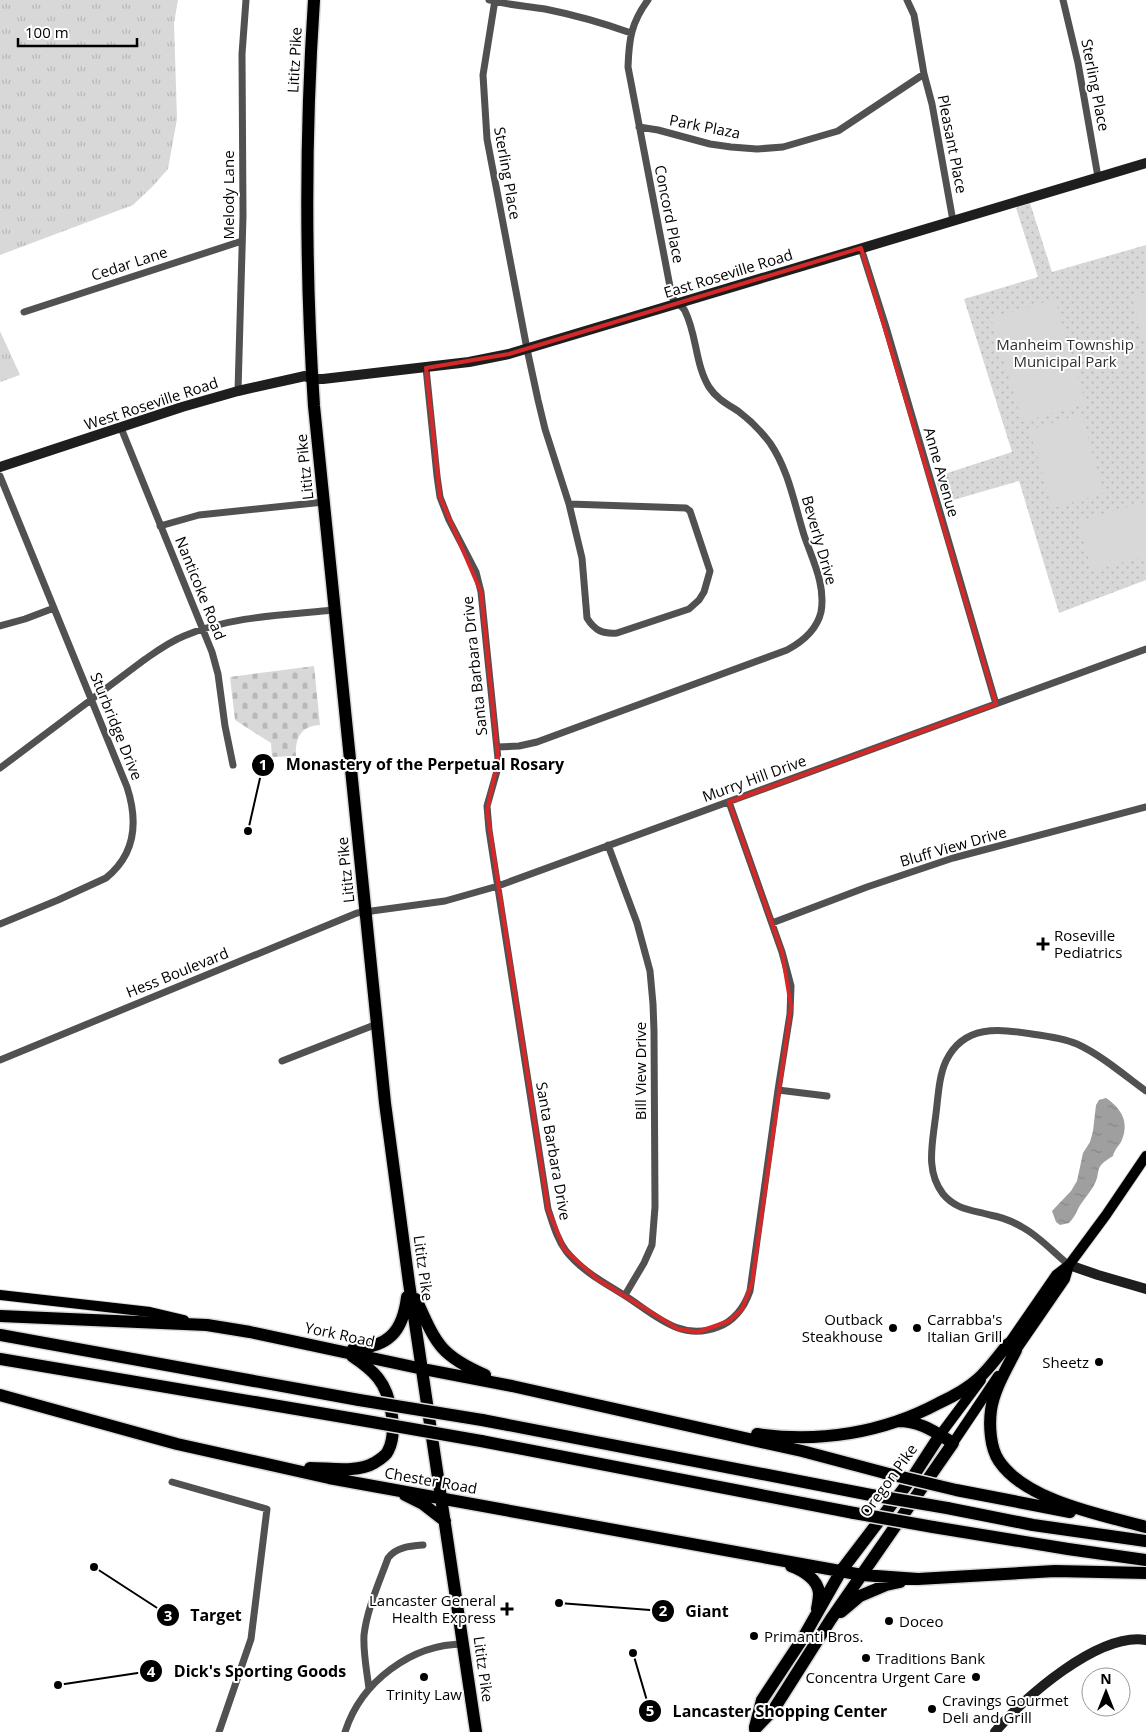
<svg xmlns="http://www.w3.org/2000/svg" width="1146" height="1732" font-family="'Open Sans',sans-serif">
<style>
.grass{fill:url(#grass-tufts)}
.cemetery{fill:url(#cemetery-stones)}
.park{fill:url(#park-dots)}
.pitch{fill:#d8d8d8}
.water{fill:url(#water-ripples)}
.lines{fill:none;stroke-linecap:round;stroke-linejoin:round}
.primary-casing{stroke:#dbdbdb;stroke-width:12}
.highway-casing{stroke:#dbdbdb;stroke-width:15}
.street{stroke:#515151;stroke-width:7}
.secondary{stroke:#1e1e1e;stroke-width:10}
.primary{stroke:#000;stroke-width:10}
.highway{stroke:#000;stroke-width:12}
.highway-bridge-casing{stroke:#dbdbdb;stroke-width:15;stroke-linecap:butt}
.highway-bridge{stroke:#000;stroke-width:12}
.marked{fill:none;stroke:#d62828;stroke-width:4;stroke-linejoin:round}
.poi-dot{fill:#000;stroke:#fff;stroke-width:2}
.labels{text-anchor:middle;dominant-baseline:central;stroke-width:4;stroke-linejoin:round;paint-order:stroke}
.street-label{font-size:15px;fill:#000;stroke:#fff}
.park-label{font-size:15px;fill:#2f2f2f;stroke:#fff}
.poi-label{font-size:15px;fill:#000;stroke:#fff;text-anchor:start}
.leader{fill:none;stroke:#000;stroke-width:2}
.callout-dot{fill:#000;stroke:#fff;stroke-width:2}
.mark-label{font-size:15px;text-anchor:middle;font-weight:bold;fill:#fff}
.callout-label{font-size:16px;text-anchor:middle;font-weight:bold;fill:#000;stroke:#fff;stroke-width:4;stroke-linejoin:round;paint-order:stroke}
</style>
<defs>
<pattern id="grass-tufts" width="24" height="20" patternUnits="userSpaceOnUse" patternTransform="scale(1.25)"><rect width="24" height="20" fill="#d8d8d8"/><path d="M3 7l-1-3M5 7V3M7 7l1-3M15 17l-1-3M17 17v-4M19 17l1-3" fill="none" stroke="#b8b8b8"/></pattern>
<pattern id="cemetery-stones" width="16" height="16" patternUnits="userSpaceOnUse" patternTransform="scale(1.25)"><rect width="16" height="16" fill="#d8d8d8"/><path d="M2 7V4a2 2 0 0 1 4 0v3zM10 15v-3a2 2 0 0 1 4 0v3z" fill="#b8b8b8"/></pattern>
<pattern id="park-dots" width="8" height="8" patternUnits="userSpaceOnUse" patternTransform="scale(1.25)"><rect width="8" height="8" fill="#d8d8d8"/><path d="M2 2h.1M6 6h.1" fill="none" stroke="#b8b8b8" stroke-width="1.8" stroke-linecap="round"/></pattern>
<pattern id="water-ripples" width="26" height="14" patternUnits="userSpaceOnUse" patternTransform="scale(1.25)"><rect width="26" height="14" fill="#9f9f9f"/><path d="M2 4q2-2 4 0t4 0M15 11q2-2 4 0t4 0" fill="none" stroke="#878787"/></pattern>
</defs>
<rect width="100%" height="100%" fill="#fff"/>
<!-- grass -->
<path class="grass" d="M0,0H178L174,23L177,119L168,169L153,186L133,205L0,255Z
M0,331L20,375L0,382Z"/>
<!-- cemetery -->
<path class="cemetery" d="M314,666L320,725C301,726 295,738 296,756L272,757L271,743L235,720L230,677Z"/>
<!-- park -->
<path class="park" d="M1030,203L1052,272L1146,245V580L1059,613L1019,481L943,503L935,477L1012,452L964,299L1038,277L1016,208Z"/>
<!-- pitch -->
<path class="pitch" d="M1146,292V340L1142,341L1132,296Z
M1055,299L1086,404L1022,422L991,318Z
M1081,414L1104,493L1053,508L1029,430Z
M1146,502V556L1092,571L1078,521Z"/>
<!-- water -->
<path class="water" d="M1106,1098C1122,1109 1130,1123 1121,1142C1118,1147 1115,1149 1113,1156C1091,1169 1103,1171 1093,1187C1089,1194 1083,1200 1079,1207C1076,1213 1074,1218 1069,1223L1060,1225L1056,1222L1052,1211L1071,1191L1077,1181L1083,1153L1090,1142L1093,1131L1096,1105L1099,1100Z"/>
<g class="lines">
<!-- primary casing -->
<g class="primary-casing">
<path id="primary" d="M0,1295L150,1312L184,1320
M1005,1349L1056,1275L1069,1265L1106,1215L1146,1156
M1012,1356L1065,1279L1069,1265
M940,1435L981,1380
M953,1443L998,1376"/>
</g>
<!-- highway casing -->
<g class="highway-casing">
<path id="highway" d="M314,0C305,135 305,270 314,406L385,1103L409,1283L476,1732
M416,1299C436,1343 439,1355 485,1375
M0,1316L207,1325L250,1332L423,1369L512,1386L802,1451L885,1473
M0,1335L359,1400
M353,1349C389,1347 403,1331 407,1297
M1016,1350C1007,1368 994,1389 991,1410C989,1425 990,1448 999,1461C1026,1501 1102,1515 1146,1527
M0,1359L355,1419
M0,1395L177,1444L329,1478L862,1575L918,1579L1055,1571L1146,1573
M482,1420L871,1495
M757,1434C819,1443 883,1433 939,1403C952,1397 967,1389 978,1379C989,1369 998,1356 1008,1344
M481,1441L854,1513
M310,1468C330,1468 357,1473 374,1463C379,1460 386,1456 388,1451C398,1432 391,1394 378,1378C371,1369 361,1362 352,1356
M956,1490L1070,1512
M405,1495L423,1504L445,1521
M947,1508L1033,1525L1146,1541
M933,1527L1068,1549L1146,1560
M791,1566C802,1570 818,1579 819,1593C819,1598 818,1604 817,1609
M841,1612L860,1596L886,1585L900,1582
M755,1727L762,1700L803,1638L841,1571L914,1475L940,1435
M755,1729L774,1709L831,1619L953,1443C935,1432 920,1421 898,1421"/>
</g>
<!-- street -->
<path class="street" d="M489,0C507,5 526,6 545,9C575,15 603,23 631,33
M495,0L483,75L487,139L527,349L538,400L545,429L569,504
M1063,0L1078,63L1098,177
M924,74L932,104L953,221
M639,127L658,130L710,144L731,147L757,149L783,147L838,131L924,74L914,15L907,0
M861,248L886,327L996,704
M24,312L242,241
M426,368L437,476L440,497L449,520L476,572L481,592L498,759L497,771L487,806L489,830L548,1209C553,1224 557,1239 566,1251C582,1271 603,1282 624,1295C654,1314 680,1342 718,1327C734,1321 744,1308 750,1291L778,1090L790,1014L791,986L782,952L729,802
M238,391L243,216L242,54L246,0
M121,428L212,652L218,674L225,726L233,765
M0,476L127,787C138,821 136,854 106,878L58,900L0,924
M569,504L686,508L690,511L710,571L704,592L699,600L689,609L617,633C603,634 595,631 587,618L582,558Z
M160,526L199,515L324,502
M0,626L25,619L54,608
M497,747L519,746L537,742L787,650C802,642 817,629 821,612C826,585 812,559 804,535C794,503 789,471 770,443C761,431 750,420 738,411C727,404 716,398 709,387C695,364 697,335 685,311C682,305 675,303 672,297L628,67C629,39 631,23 648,0
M0,768L144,660C157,651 169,642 184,636C231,616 284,615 334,610
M608,845L637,923L650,971L653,1004L654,1031L655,1207L652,1245L644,1263L625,1295
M772,923L867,887L953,858L1146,807
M0,1060L357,913L445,901L498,886L1146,649
M282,1061L377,1024
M778,1090L827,1096
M1069,1265C1054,1253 1039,1236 1022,1227C1012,1221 1001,1217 990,1215C973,1210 956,1210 943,1194C926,1172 932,1146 935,1121C938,1102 938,1078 946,1061C964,1024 999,1029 1032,1034C1047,1036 1063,1038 1077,1044C1101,1055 1124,1075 1146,1091
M172,1482L267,1509L251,1639L219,1732
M369,1689C367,1672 363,1653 364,1635C367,1609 379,1583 388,1558C396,1547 410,1546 423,1545
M345,1732C361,1682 411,1644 464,1644"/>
<!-- secondary -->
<path class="secondary" d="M0,467L182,407L238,391L305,376L312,379H323L469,362L509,354L1146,163
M1069,1265L1098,1275L1146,1289
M995,1732C1023,1698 1099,1632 1146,1640"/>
<!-- primary -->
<use href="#primary" class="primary"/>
<!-- highway -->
<use href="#highway" class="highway"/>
<!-- highway-bridge casing -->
<g class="highway-bridge-casing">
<path id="highway-bridge" d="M359,1400L482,1420
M355,1419L481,1441
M885,1473L956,1490
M871,1495L947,1508
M854,1513L933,1527"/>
</g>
<!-- highway-bridge -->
<use href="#highway-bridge" class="highway-bridge"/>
</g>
<!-- marked area -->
<path class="marked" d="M861,248L996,704L729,802L782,952L791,1006L752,1283L742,1309L729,1321L698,1332L678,1329L597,1279L564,1249L548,1209L487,811L498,759L481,592L440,497L426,368L509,354Z"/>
<!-- markers -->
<g class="poi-dot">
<path d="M1040.5 936.5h5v5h5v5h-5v5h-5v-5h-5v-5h5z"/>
<circle cx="893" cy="1328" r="5"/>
<circle cx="917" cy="1328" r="5"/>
<circle cx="1099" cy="1362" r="5"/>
<path d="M504.5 1601.5h5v5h5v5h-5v5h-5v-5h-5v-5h5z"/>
<circle cx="889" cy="1621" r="5"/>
<circle cx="754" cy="1636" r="5"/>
<circle cx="866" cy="1658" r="5"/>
<circle cx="424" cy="1677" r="5"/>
<circle cx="976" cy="1677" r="5"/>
<circle cx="932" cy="1709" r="5"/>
</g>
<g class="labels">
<!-- street labels -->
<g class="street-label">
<text transform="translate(294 60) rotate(-87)">Lititz Pike</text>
<text transform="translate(1096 85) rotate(79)">Sterling Place</text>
<text transform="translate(705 126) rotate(11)">Park Plaza</text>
<text transform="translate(953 144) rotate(79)">Pleasant Place</text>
<text transform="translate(508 173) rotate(80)">Sterling Place</text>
<text transform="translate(228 195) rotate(-90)">Melody Lane</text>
<text transform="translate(670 214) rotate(79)">Concord Place</text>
<text transform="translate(129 263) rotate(-18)">Cedar Lane</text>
<text transform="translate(728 273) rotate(-17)">East Roseville Road</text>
<text transform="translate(151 403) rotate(-18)">West Roseville Road</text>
<text transform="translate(304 467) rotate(-96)">Lititz Pike</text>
<text transform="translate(942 472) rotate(74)">Anne Avenue</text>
<text transform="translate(820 540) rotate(74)">Beverly Drive</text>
<text transform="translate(201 588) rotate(68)">Nanticoke Road</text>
<text transform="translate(474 666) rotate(-96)">Santa Barbara Drive</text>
<text transform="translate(117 726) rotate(68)">Sturbridge Drive</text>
<text transform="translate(754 778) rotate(-20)">Murry Hill Drive</text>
<text transform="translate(953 846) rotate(-16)">Bluff View Drive</text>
<text transform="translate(345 870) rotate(-96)">Lititz Pike</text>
<text transform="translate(177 972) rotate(-22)">Hess Boulevard</text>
<text transform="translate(640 1071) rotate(-90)">Bill View Drive</text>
<text transform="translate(554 1151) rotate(80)">Santa Barbara Drive</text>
<text transform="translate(424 1268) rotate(82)">Lititz Pike</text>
<text transform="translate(340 1334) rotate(12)">York Road</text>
<text transform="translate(431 1480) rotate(10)">Chester Road</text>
<text transform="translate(888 1480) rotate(-54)">Oregon Pike</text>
<text transform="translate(484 1669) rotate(82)">Lititz Pike</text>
</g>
<!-- park labels -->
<g class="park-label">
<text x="1065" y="344">Manheim Township<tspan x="1065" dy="17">Municipal Park</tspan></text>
</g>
<!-- poi labels -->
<g class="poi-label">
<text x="1054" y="935">Roseville<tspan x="1054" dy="17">Pediatrics</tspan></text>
<text x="883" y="1319" text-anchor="end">Outback<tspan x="883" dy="17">Steakhouse</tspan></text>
<text x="927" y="1319">Carrabba's<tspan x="927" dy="17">Italian Grill</tspan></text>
<text x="1089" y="1362" text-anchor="end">Sheetz</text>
<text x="496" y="1600" text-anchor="end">Lancaster General<tspan x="496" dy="17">Health Express</tspan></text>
<text x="899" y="1621">Doceo</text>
<text x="764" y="1636">Primanti Bros.</text>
<text x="876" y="1658">Traditions Bank</text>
<text x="966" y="1677" text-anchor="end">Concentra Urgent Care</text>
<text x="424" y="1694" text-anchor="middle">Trinity Law</text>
<text x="942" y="1700">Cravings Gourmet<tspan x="942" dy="17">Deli and Grill</tspan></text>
</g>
</g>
<!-- callouts -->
<path class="leader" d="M248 831L263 765M559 1603L663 1611M94 1567L168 1615M58 1685L151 1671M633 1653L650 1711"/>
<g class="callout-dot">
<circle cx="248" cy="831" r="5"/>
<circle cx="559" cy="1603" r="5"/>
<circle cx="94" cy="1567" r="5"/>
<circle cx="58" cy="1685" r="5"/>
<circle cx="633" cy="1653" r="5"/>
<circle cx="263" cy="765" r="12"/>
<circle cx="663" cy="1611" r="12"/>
<circle cx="168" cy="1615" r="12"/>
<circle cx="151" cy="1671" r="12"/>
<circle cx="650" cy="1711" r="12"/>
</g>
<g class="mark-label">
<text x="263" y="770">1</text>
<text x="663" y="1616">2</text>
<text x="168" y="1621">3</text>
<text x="151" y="1677">4</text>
<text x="650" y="1716">5</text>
</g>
<g class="callout-label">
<text x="425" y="770">Monastery of the Perpetual Rosary</text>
<text x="707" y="1617">Giant</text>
<text x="216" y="1621">Target</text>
<text x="260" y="1677">Dick's Sporting Goods</text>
<text x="780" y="1717">Lancaster Shopping Center</text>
</g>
<!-- north arrow -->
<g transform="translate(1106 1692)"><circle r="24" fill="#ffffff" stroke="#999999"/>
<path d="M0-4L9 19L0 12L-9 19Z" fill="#000000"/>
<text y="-8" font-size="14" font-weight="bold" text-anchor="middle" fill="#000000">N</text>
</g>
<!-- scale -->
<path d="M18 38v8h119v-8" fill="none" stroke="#000000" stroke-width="2.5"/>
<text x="25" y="38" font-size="15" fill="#000000" stroke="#ffffff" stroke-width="4" paint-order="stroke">100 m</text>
</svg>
